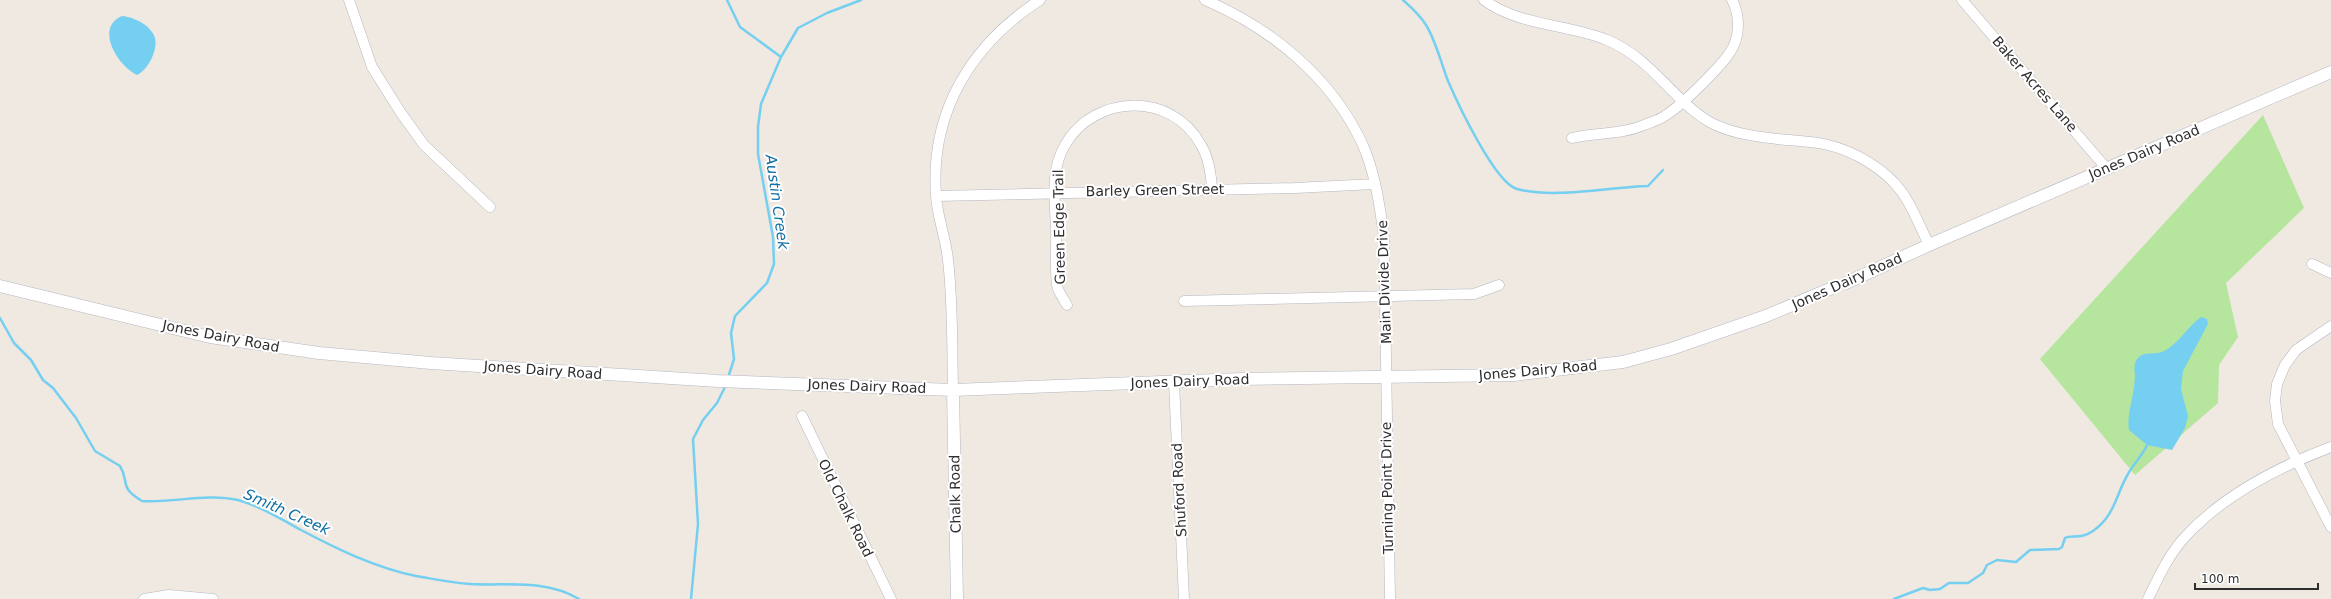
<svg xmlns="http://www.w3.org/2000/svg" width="2331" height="599" font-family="'DejaVu Sans',sans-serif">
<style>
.green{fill:#b6e59e}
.water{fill:#75cff0}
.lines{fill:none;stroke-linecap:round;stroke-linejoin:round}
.stream{stroke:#75cff0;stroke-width:2.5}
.minor-casing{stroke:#b4b7c1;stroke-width:11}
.tertiary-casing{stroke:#b4b7c1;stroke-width:13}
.minor{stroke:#fff;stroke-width:10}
.tertiary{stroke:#fff;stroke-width:12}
.labels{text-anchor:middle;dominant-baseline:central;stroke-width:4;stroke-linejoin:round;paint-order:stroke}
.street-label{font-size:14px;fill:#2e2e2e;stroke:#fff}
.water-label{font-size:15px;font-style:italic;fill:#0d6fa3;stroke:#fff}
</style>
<rect width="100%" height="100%" fill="#efe9e1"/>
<!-- green -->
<path class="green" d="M2263,115L2304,208L2226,283L2238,337L2219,365L2218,403L2135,475L2040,359Z"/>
<!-- water -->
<path class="water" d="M122,16C134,17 151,25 155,38C158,50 148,70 137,75C118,66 94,28 122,16Z
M2201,317L2207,319L2208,324L2183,371L2181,389L2188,416L2185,428L2172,450L2147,445L2129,430C2126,415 2135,394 2135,375C2134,369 2134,362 2138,358C2144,351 2154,355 2162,352C2178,345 2187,327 2201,317Z"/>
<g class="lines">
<!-- stream -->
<path class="stream" d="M727,0L740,27L781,57
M1403,0C1412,8 1420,15 1426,25C1436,41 1441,63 1448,81C1458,104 1495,183 1517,189C1554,199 1609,187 1648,186L1663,170
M0,318L14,343L31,360L43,380L53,388L76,418L95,451L120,466C130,482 118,487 142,501C174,503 206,493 238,500C260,506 281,519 301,530C337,549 376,568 416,576C434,579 452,583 470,584C508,586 545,579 579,599
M728,378L734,359L731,333L735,316L767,283L774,264L773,237L758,154V127L761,104L781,57L798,28L827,13L861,0
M691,599L698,524L693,439L703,420L717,403L726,385
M1894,599L1923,588L1930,590L1940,589L1949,583H1968L1983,573L1987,565L1997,560L2016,562L2030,550L2059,549L2062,547L2065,538C2072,534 2080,540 2093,531C2115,516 2116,494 2128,474C2134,463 2144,454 2148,443"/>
<!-- minor casing -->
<g class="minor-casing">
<path id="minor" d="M349,0L372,67L401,113L424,145L490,207
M1205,0C1272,29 1330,76 1362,143C1375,172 1380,206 1384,238L1390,599
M1484,0C1519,26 1568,24 1607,40C1651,58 1671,98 1708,121C1728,133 1754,136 1777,139C1794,141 1812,141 1828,145C1854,151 1885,169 1901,191C1913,207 1920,227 1929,245
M1962,0L2107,169
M1572,138C1596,132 1621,135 1644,125C1651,122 1660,120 1666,115C1682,105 1728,61 1734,45C1740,31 1739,13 1732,0
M936,196L1295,188L1375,184
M2312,264L2331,273
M1184,301L1474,294L1499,285
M1067,305C1064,300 1060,294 1058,289C1054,277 1057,243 1056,229C1055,201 1050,170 1065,145C1094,94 1172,91 1201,145C1209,158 1211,174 1212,188
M2331,326L2296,350L2285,365L2277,384L2275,401L2278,424L2331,527
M1174,382L1184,599
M953,390C952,347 953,303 948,260C946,238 937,217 936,195C930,111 972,44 1040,0
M802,416L891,599
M144,599L169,595L213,599
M2148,599C2158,578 2168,556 2184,538C2223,495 2278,467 2331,447"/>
</g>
<!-- tertiary casing -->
<g class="tertiary-casing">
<path id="tertiary" d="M1846,283L1929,245L2331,72
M0,286L210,337L319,353L431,363L718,381L953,390L1242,379L1514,375L1623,362L1671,349L1766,316L1832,288
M953,390L957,599"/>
</g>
<!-- minor -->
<use href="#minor" class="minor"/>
<!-- tertiary -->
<use href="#tertiary" class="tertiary"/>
</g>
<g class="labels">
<!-- street labels -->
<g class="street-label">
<text transform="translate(2035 84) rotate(49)">Baker Acres Lane</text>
<text transform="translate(2144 152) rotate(-23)">Jones Dairy Road</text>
<text transform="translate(1155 190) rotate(-1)">Barley Green Street</text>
<text transform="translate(1059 227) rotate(-91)">Green Edge Trail</text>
<text transform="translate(1847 281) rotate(-24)">Jones Dairy Road</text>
<text transform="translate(1384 282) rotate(-92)">Main Divide Drive</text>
<text transform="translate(221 336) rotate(11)">Jones Dairy Road</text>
<text transform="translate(543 370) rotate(4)">Jones Dairy Road</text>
<text transform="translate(1538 370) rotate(-5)">Jones Dairy Road</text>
<text transform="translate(1190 381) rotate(-2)">Jones Dairy Road</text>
<text transform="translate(867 386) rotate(2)">Jones Dairy Road</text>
<text transform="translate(1387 488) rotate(-91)">Turning Point Drive</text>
<text transform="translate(1179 490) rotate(-93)">Shuford Road</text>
<text transform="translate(955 494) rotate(-91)">Chalk Road</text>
<text transform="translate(846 508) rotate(64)">Old Chalk Road</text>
</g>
<!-- water labels -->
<g class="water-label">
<text transform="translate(777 202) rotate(82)">Austin Creek</text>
<text transform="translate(287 512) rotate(24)">Smith Creek</text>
</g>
</g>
<!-- scale -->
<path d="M2195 583v6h123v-6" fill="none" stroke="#2e2e2e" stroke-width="2"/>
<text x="2201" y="583" font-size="12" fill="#2e2e2e" stroke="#ffffff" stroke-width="3" paint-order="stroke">100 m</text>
</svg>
